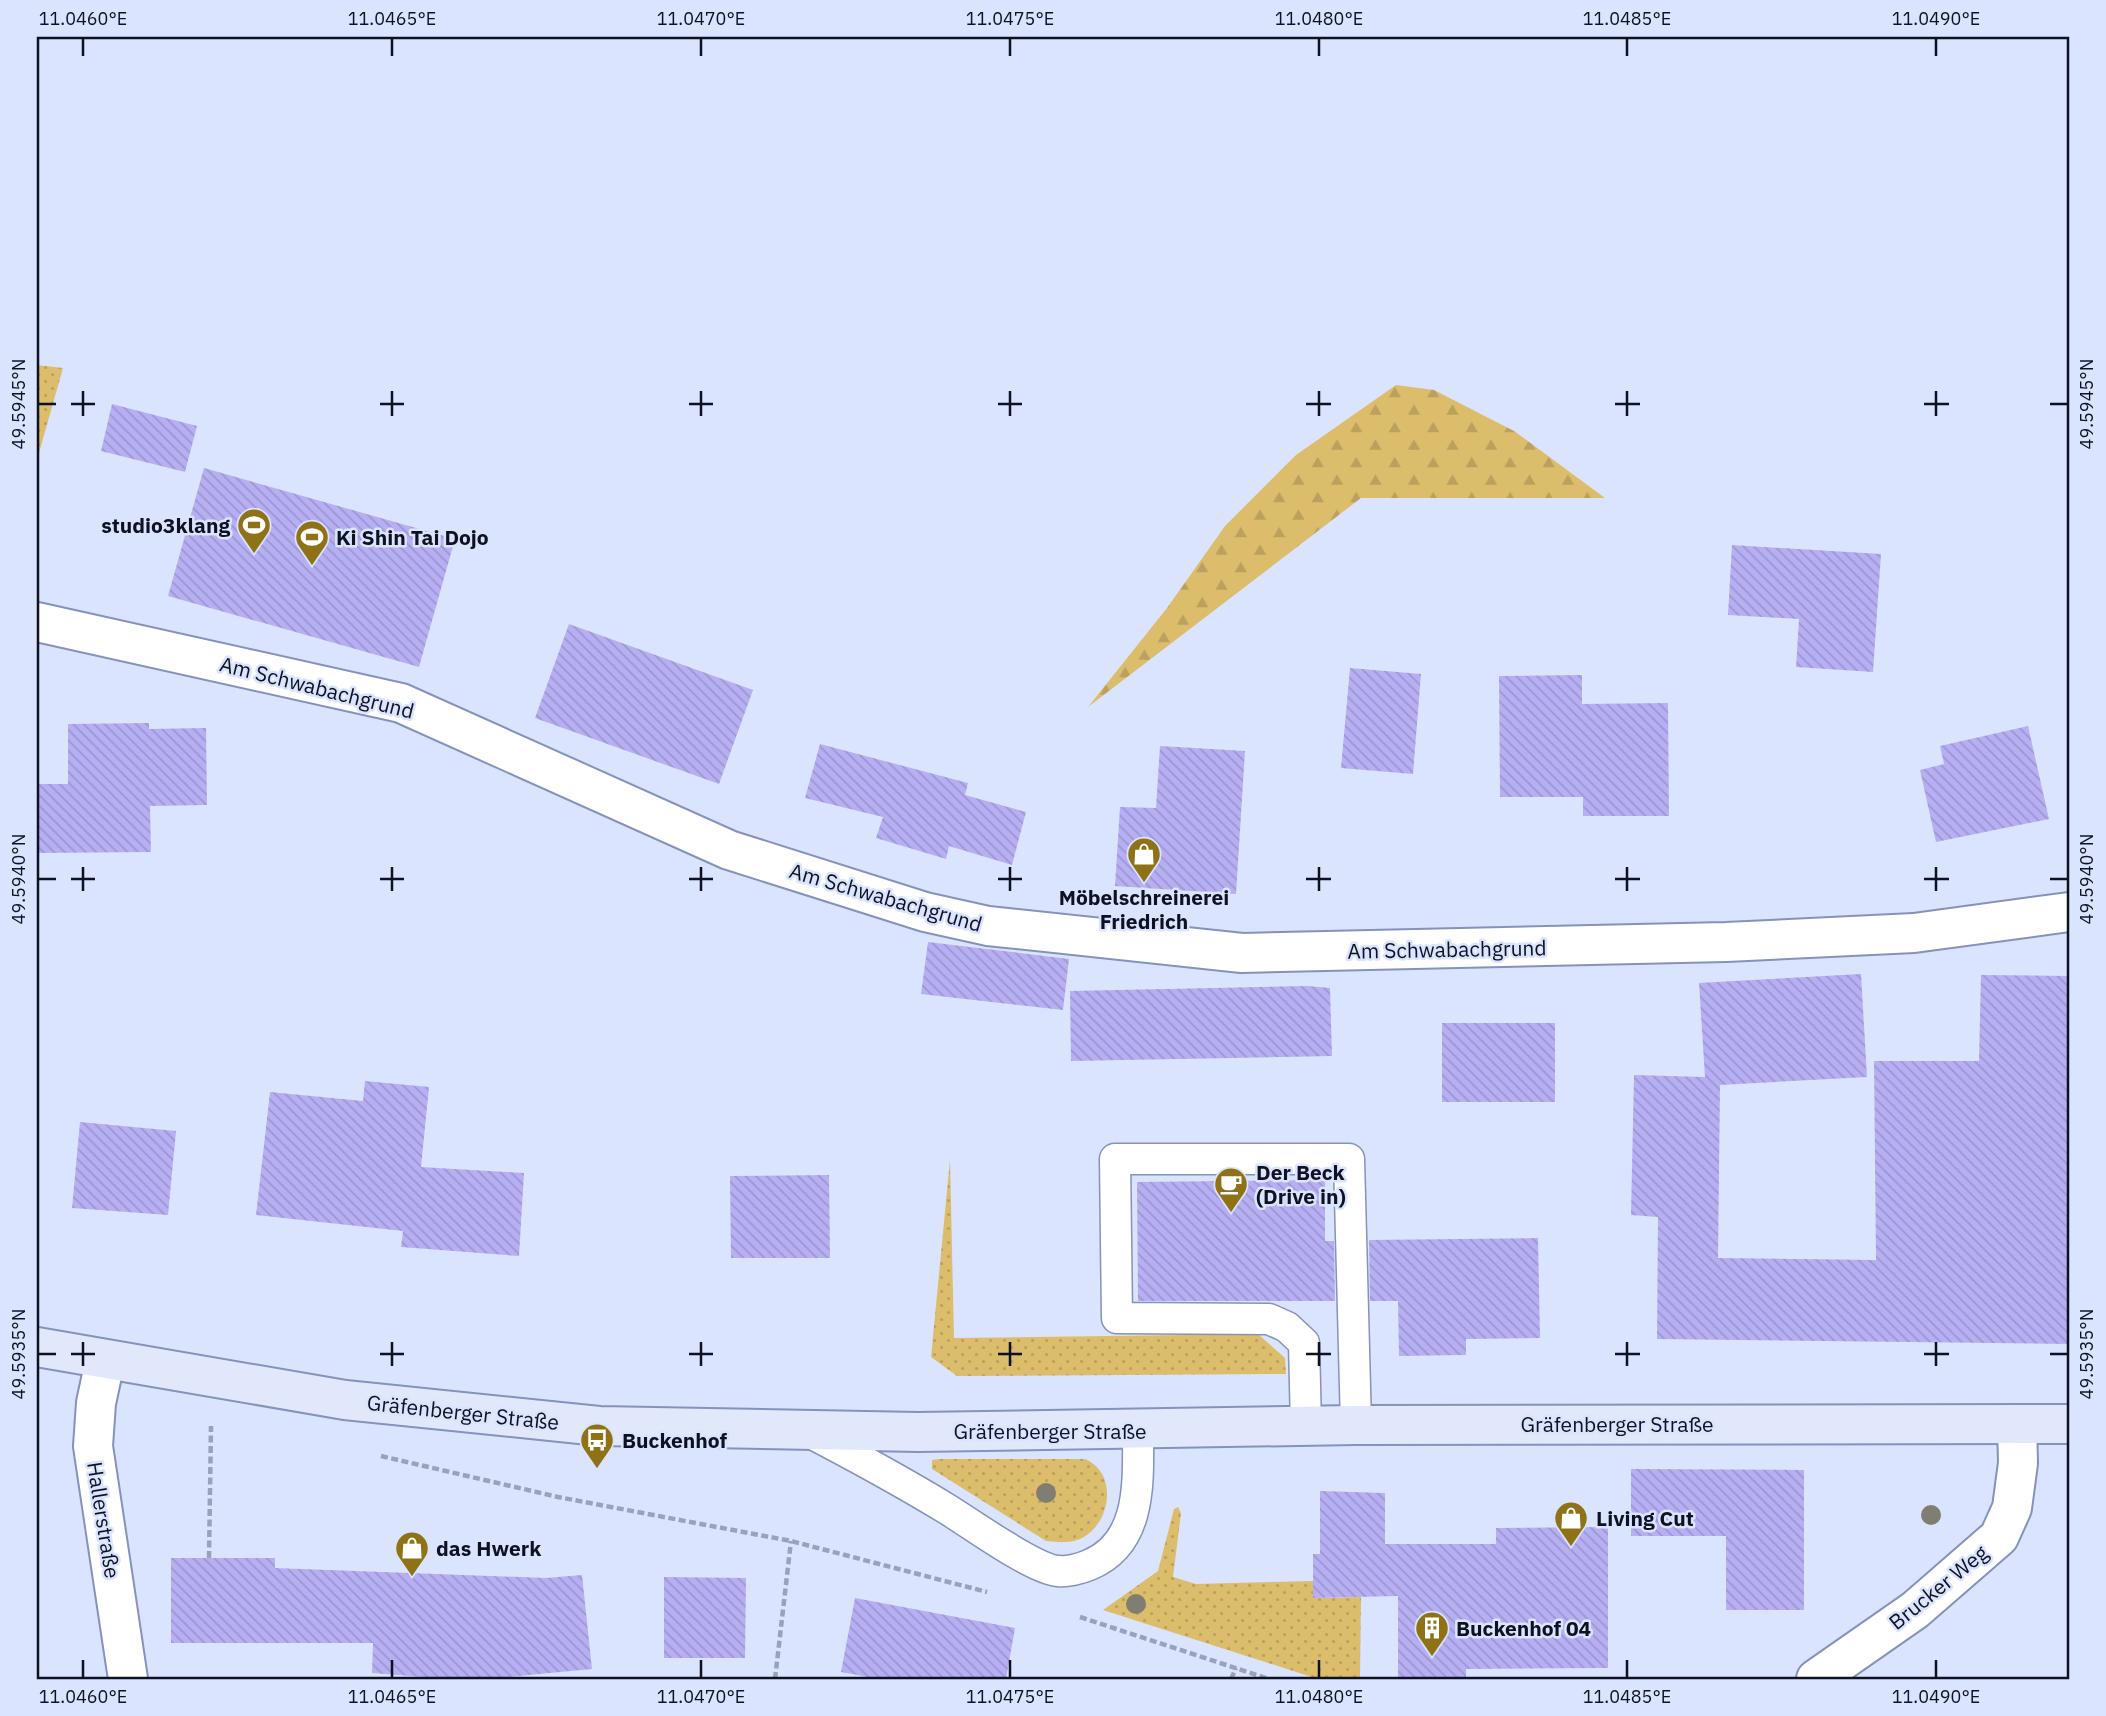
<svg xmlns="http://www.w3.org/2000/svg" width="2106" height="1716" font-family="'IBM Plex Sans',sans-serif">
<style>
.grass{fill:url(#grass-dots)}
.forest{fill:url(#forest-firs)}
.building{fill:url(#building-back-hatch)}
.lines{fill:none;stroke-linecap:round;stroke-linejoin:round}
.service-casing{stroke:#8492bc;stroke-width:33}
.minor-casing{stroke:#8492bc;stroke-width:42}
.secondary-casing{stroke:#8492bc;stroke-width:42}
.path{stroke:#9aa2ba;stroke-width:4.5;stroke-dasharray:7 3.5;stroke-linecap:butt}
.service{stroke:#fff;stroke-width:30}
.minor{stroke:#fff;stroke-width:38}
.secondary{stroke:#e1e8fb;stroke-width:38}
.tree{fill:#807d73}
.ticks{fill:none;stroke:#0d1121;stroke-width:2.5}
.labels{text-anchor:middle;dominant-baseline:central;stroke-width:5;stroke-linejoin:round;paint-order:stroke}
.poi-label{font-size:21px;font-weight:bold;fill:#0d1121;stroke:#dae4ff;text-anchor:start}
.street-label{font-size:21px;fill:#0d1121;stroke:#dae4ff}
.neatline{fill:none;stroke:#0d1121;stroke-width:2.5}
.ticks-label{font-size:18px;text-anchor:middle;fill:#0d1121}
</style>
<defs>
<pattern id="grass-dots" width="8" height="8" patternUnits="userSpaceOnUse" patternTransform="scale(1.75)"><rect width="8" height="8" fill="#dbbd6c"/><path d="M2 2h.1M6 6h.1" fill="none" stroke="#bba15d" stroke-width="1.8" stroke-linecap="round"/></pattern>
<pattern id="forest-firs" width="22" height="20" patternUnits="userSpaceOnUse" patternTransform="scale(1.75)"><rect width="22" height="20" fill="#dbbd6c"/><path d="M5 1l3.5 6h-7zM16 11l3.5 6h-7z" fill="#bba15d"/></pattern>
<pattern id="building-back-hatch" width="6" height="6" patternUnits="userSpaceOnUse" patternTransform="scale(1.75)"><rect width="6" height="6" fill="#b7aff3"/><path d="M-1 5l2 2M0 0l6 6M5-1l2 2" fill="none" stroke="#9c96d0"/></pattern>
</defs>
<rect width="100%" height="100%" fill="#dae4ff"/>
<!-- grass -->
<path class="grass" d="M37,365L63,368L37,460Z
M950,1160L954,1338L1258,1334L1285,1358L1286,1374L957,1376L931,1357Z
M939,1459H1085C1118,1473 1111,1521 1084,1537C1072,1544 1060,1542 1046,1541L932,1469V1460Z
M1178,1507L1181,1513L1173,1577L1196,1584L1313,1581L1314,1598L1361,1597L1360,1679H1318L1103,1610L1158,1571L1174,1509Z"/>
<!-- forest -->
<path class="forest" d="M1396,385L1434,390L1514,431L1605,498H1361L1088,707L1167,608L1225,526L1296,455Z"/>
<!-- building -->
<path class="building" d="M112,404L197,426L185,472L101,451Z
M204,468L455,539L419,667L168,596Z
M1732,545L1881,554L1873,672L1796,667L1799,619L1728,615Z
M569,624L753,690L719,784L535,718Z
M1350,668L1421,674L1413,774L1341,768Z
M1582,675V704L1668,703L1669,816H1583V797H1500L1499,676Z
M149,723V729L206,728L207,805L150,806L151,852L37,853V784H68V724Z
M2028,726L2049,819L1936,842L1920,770L1944,764L1940,746Z
M820,744L968,783L965,795L1026,812L1012,865L949,846L946,859L876,838L883,817L805,798Z
M1160,746L1245,751L1236,894L1115,886L1120,807L1156,808Z
M928,942L1069,959L1063,1010L921,994Z
M1861,974L1867,1077L1720,1085L1718,1258L1876,1260L1874,1061H1979L1981,975L2069,976V1344L1657,1339L1658,1217L1631,1215L1634,1075L1705,1077L1699,983Z
M1307,986L1330,988L1332,1056L1071,1061L1070,991Z
M1442,1023H1555V1102H1442Z
M365,1081L429,1087L421,1167L524,1173L519,1256L401,1247L403,1231L256,1215L270,1092L363,1101Z
M80,1122L176,1131L168,1215L72,1208Z
M829,1175L830,1258H731L730,1176Z
M1325,1180V1241H1334L1335,1301H1138L1137,1182Z
M1538,1238L1540,1338L1466,1339V1355L1399,1356L1398,1301H1370L1369,1240Z
M1631,1469L1804,1470V1610H1726V1536H1631Z
M1320,1491L1385,1493V1544H1496V1528L1608,1527V1668L1466,1669V1679H1398V1596L1313,1598V1554H1320Z
M171,1558H275V1568L546,1578L582,1575L592,1669L486,1679H450L372,1673L373,1643H171Z
M664,1577L746,1578L745,1658H664Z
M855,1598L1015,1628L1006,1679H879L841,1672Z"/>
<g class="lines">
<!-- service casing -->
<g class="service-casing">
<path id="service" d="M1306,1427L1304,1343L1287,1327L1269,1319L1117,1318L1115,1159H1349L1356,1425
M807,1431C855,1456 901,1481 947,1509C970,1523 1033,1569 1058,1571C1067,1572 1080,1569 1089,1565C1143,1543 1138,1480 1138,1431"/>
</g>
<!-- minor casing -->
<g class="minor-casing">
<path id="minor" d="M37,622L401,703L729,850L925,912L988,926L1242,953L1726,942L1914,933L2069,912
M105,1361L96,1403L93,1446L128,1679
M1816,1679L1915,1610L1999,1537L2012,1508L2018,1463L2017,1424"/>
</g>
<!-- secondary casing -->
<g class="secondary-casing">
<path id="secondary" d="M37,1347L345,1400L599,1426L918,1432L1356,1425L2069,1424"/>
</g>
<!-- path -->
<path class="path" d="M381,1456L558,1497L791,1541L987,1592
M209,1558L211,1426
M1080,1617L1269,1679
M775,1679L791,1541
M1231,1679L1236,1668"/>
<!-- service -->
<use href="#service" class="service"/>
<!-- minor -->
<use href="#minor" class="minor"/>
<!-- secondary -->
<use href="#secondary" class="secondary"/>
</g>
<!-- trees -->
<g class="tree">
<circle cx="1046" cy="1493" r="10"/>
<circle cx="1931" cy="1515" r="10"/>
<circle cx="1136" cy="1604" r="10"/>
</g>
<!-- ticks -->
<path class="ticks" d="M83,38V56M392,38V56M701,38V56M1010,38V56M1319,38V56M1627,38V56M1936,38V56M83,391V416M392,391V416M701,391V416M1010,391V416M1319,391V416M1627,391V416M1936,391V416M38,404H56M71,404H95M380,404H404M689,404H713M998,404H1022M1306,404H1331M1615,404H1640M1924,404H1949M2050,404H2068M83,867V891M392,867V891M701,867V891M1010,867V891M1319,867V891M1627,867V891M1936,867V891M38,879H56M71,879H95M380,879H404M689,879H713M998,879H1022M1306,879H1331M1615,879H1640M1924,879H1949M2050,879H2068M83,1342V1366M392,1342V1366M701,1342V1366M1010,1342V1366M1319,1342V1366M1627,1342V1366M1936,1342V1366M38,1354H56M71,1354H95M380,1354H404M689,1354H713M998,1354H1022M1306,1354H1331M1615,1354H1640M1924,1354H1949M2050,1354H2068M83,1660V1678M392,1660V1678M701,1660V1678M1010,1660V1678M1319,1660V1678M1627,1660V1678M1936,1660V1678"/>
<!-- icons -->
<defs>
<g id="stadium-pin" transform="scale(1.75)"><path d="M0 17L-7.5 6A9.5 9.5 0 1 1 7.5 6Z" fill="#8f7216" stroke="#dae4ff"/><path d="M0-5a6.5 5 0 1 0 0 10a6.5 5 0 1 0 0-10ZM-3.5-1.8h7v3.6h-7Z" fill="#fff"/></g>
<g id="shop-pin" transform="scale(1.75)"><path d="M0 17L-7.5 6A9.5 9.5 0 1 1 7.5 6Z" fill="#8f7216" stroke="#dae4ff"/><path d="M-5-2.5h2.3a2.7 3.5 0 0 1 5.4 0H5L5.5 6h-11ZM-1.5-2.5h3a1.5 2.3 0 0 0-3 0Z" fill="#fff"/></g>
<g id="cafe-pin" transform="scale(1.75)"><path d="M0 17L-7.5 6A9.5 9.5 0 1 1 7.5 6Z" fill="#8f7216" stroke="#dae4ff"/><path d="M-5.5-4.5H6V0H3Q3 3.5 0 3.5H-2.5Q-5.5 3.5-5.5 0ZM3-3.2v2h1.7v-2ZM-6 4.5H4V6H-6Z" fill="#fff"/></g>
<g id="bus-pin" transform="scale(1.75)"><path d="M0 17L-7.5 6A9.5 9.5 0 1 1 7.5 6Z" fill="#8f7216" stroke="#dae4ff"/><path d="M-5-6H5V4H4V6H2V4H-2V6H-4V4H-5ZM-3.5-4V0h7V-4ZM-3.5 1.2v1.5H-2V1.2ZM2 1.2v1.5H3.5V1.2Z" fill="#fff"/></g>
<g id="building-pin" transform="scale(1.75)"><path d="M0 17L-7.5 6A9.5 9.5 0 1 1 7.5 6Z" fill="#8f7216" stroke="#dae4ff"/><path d="M-4-6H4V6H1V3H-1V6H-4ZM-2.5-4.3h1.7v1.8h-1.7ZM.8-4.3h1.7v1.8H.8ZM-2.5-1h1.7V.8h-1.7ZM.8-1h1.7V.8H.8Z" fill="#fff"/></g>
</defs>
<g fill-rule="evenodd">
<use href="#stadium-pin" x="254" y="525"/>
<use href="#stadium-pin" x="312" y="537"/>
<use href="#shop-pin" x="1144" y="854"/>
<use href="#cafe-pin" x="1231" y="1184"/>
<use href="#bus-pin" x="597" y="1440"/>
<use href="#shop-pin" x="1571" y="1518"/>
<use href="#shop-pin" x="412" y="1548"/>
<use href="#building-pin" x="1432" y="1628"/>
</g>
<g class="labels">
<!-- poi labels -->
<g class="poi-label">
<text x="230" y="525" text-anchor="end">studio3klang</text>
<text x="336" y="537">Ki Shin Tai Dojo</text>
<text x="1144" y="897" text-anchor="middle">Möbelschreinerei<tspan x="1144" dy="24">Friedrich</tspan></text>
<text x="1256" y="1172">Der Beck<tspan x="1256" dy="24">(Drive in)</tspan></text>
<text x="622" y="1440">Buckenhof</text>
<text x="1596" y="1518">Living Cut</text>
<text x="436" y="1548">das Hwerk</text>
<text x="1456" y="1628">Buckenhof 04</text>
</g>
<!-- street labels -->
<g class="street-label">
<text transform="translate(317 687) rotate(14)">Am Schwabachgrund</text>
<text transform="translate(886 897) rotate(16)">Am Schwabachgrund</text>
<text transform="translate(1447 949) rotate(-1)">Am Schwabachgrund</text>
<text transform="translate(463 1412) rotate(6)">Gräfenberger Straße</text>
<text x="1617" y="1424">Gräfenberger Straße</text>
<text x="1050" y="1431">Gräfenberger Straße</text>
<text transform="translate(104 1520) rotate(81)">Hallerstraße</text>
<text transform="translate(1938 1587) rotate(-39)">Brucker Weg</text>
</g>
</g>
<!-- border -->
<rect width="2106" height="1716" fill="none" stroke="#dae4ff" stroke-width="77"/>
<rect x="38" y="38" width="2030" height="1640" class="neatline"/>
<g class="ticks-label">
<text x="83" y="25">11.0460°E</text>
<text x="392" y="25">11.0465°E</text>
<text x="701" y="25">11.0470°E</text>
<text x="1010" y="25">11.0475°E</text>
<text x="1319" y="25">11.0480°E</text>
<text x="1627" y="25">11.0485°E</text>
<text x="1936" y="25">11.0490°E</text>
<text transform="translate(19 404) rotate(-90)" y="6">49.5945°N</text>
<text transform="translate(2087 404) rotate(-90)" y="6">49.5945°N</text>
<text transform="translate(19 879) rotate(-90)" y="6">49.5940°N</text>
<text transform="translate(2087 879) rotate(-90)" y="6">49.5940°N</text>
<text transform="translate(19 1354) rotate(-90)" y="6">49.5935°N</text>
<text transform="translate(2087 1354) rotate(-90)" y="6">49.5935°N</text>
<text x="83" y="1703">11.0460°E</text>
<text x="392" y="1703">11.0465°E</text>
<text x="701" y="1703">11.0470°E</text>
<text x="1010" y="1703">11.0475°E</text>
<text x="1319" y="1703">11.0480°E</text>
<text x="1627" y="1703">11.0485°E</text>
<text x="1936" y="1703">11.0490°E</text>
</g>
</svg>
